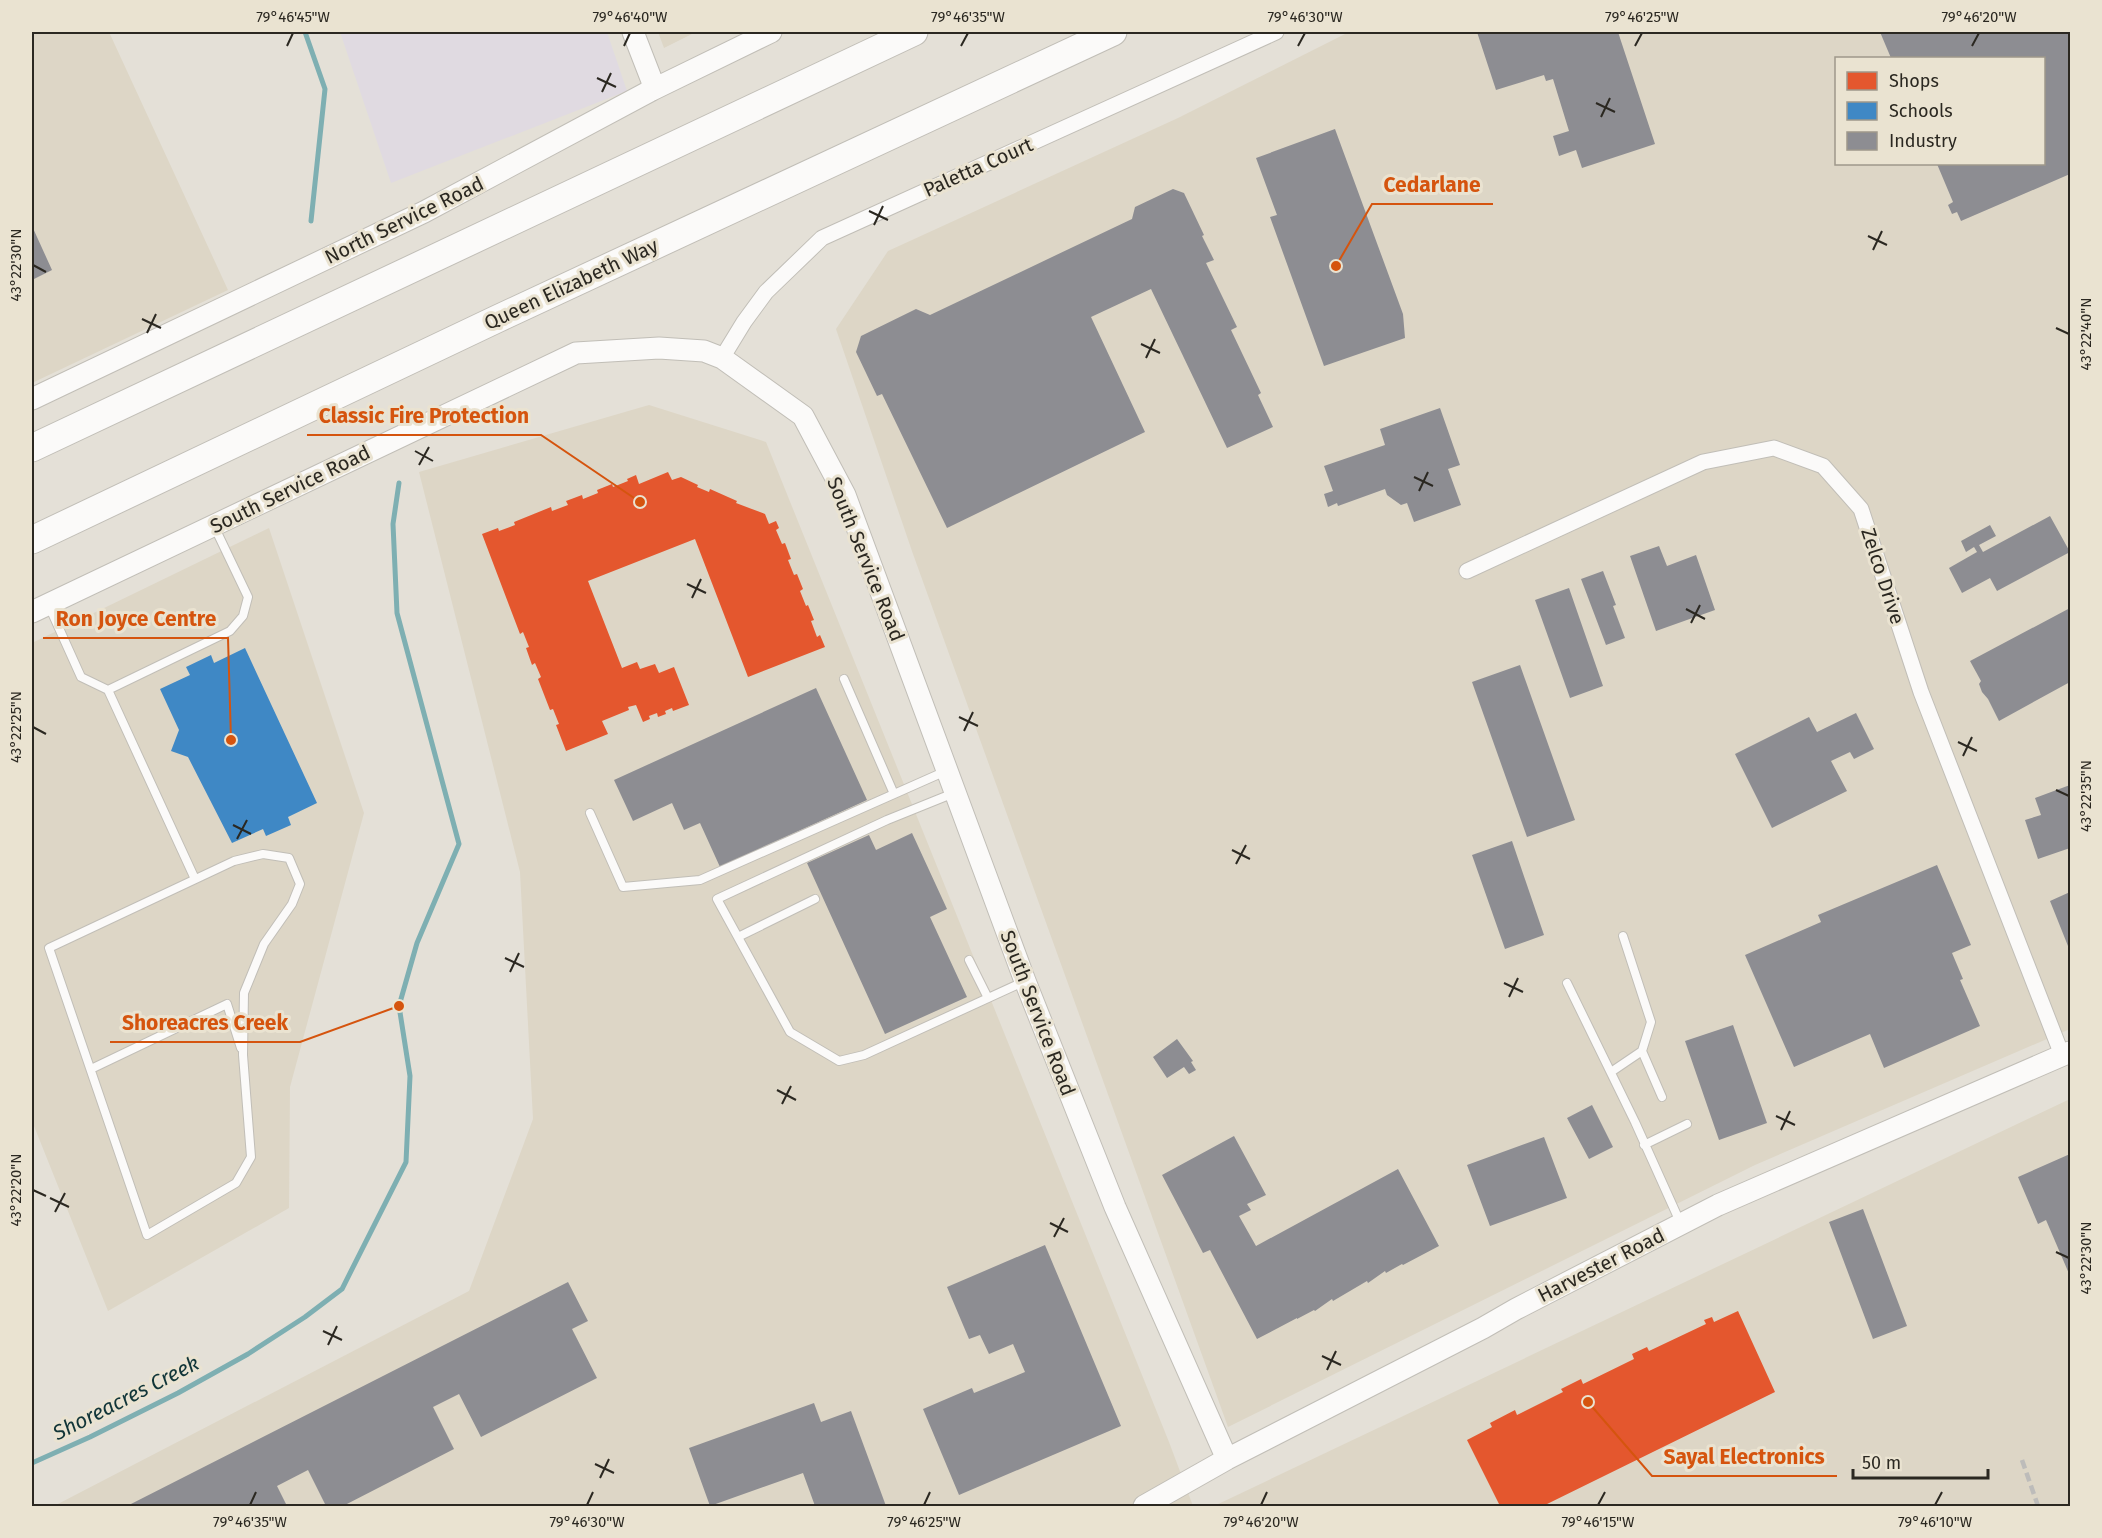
<svg xmlns="http://www.w3.org/2000/svg" width="2102" height="1538" font-family="'Fira Sans',sans-serif">
<style>
.commercial{fill:#e0dae1}
.built{fill:#ddd6c6;fill-rule:evenodd}
.shops{fill:#e4572e}
.schools{fill:#3f88c5}
.industry{fill:#8d8d92}
.lines{fill:none;stroke-linecap:round;stroke-linejoin:round}
.stream{stroke:#7eafb2;stroke-width:5}
.lane-casing{stroke:#c1beb7;stroke-width:10}
.street-casing{stroke:#c1beb7;stroke-width:17}
.secondary-casing{stroke:#c1beb7;stroke-width:23}
.highway-casing{stroke:#c1beb7;stroke-width:29}
.lane{stroke:#fbfaf9;stroke-width:8}
.street{stroke:#fbfaf9;stroke-width:15}
.secondary{stroke:#fbfaf9;stroke-width:21}
.highway{stroke:#fbfaf9;stroke-width:27}
.rail{stroke:#bdbcba;stroke-width:4.5;stroke-dasharray:9 4.5;stroke-linecap:butt}
.ticks{fill:none;stroke:#2b2821;stroke-width:2}
.labels{text-anchor:middle;dominant-baseline:central;stroke-width:6;stroke-linejoin:round;paint-order:stroke}
.street-label{font-size:20px;fill:#2b2821;stroke:#eae3d1}
.water-label{font-size:21px;font-style:italic;fill:#113538;stroke:#eae3d1}
.leader{fill:none;stroke:#d5540e;stroke-width:2}
.callout-dot{fill:#d5540e;stroke:#eae3d1;stroke-width:2}
.callout-label{font-size:21px;text-anchor:middle;font-weight:bold;fill:#d5540e;stroke:#eae3d1;stroke-width:6;stroke-linejoin:round;paint-order:stroke}
.neatline{fill:none;stroke:#2b2821;stroke-width:2}
.ticks-label{font-size:15px;text-anchor:middle;fill:#2b2821}
</style>
<rect width="100%" height="100%" fill="#e4e0d7"/>
<!-- commercial -->
<path class="commercial" d="M340,32H607L627,91L391,183Z"/>
<!-- built -->
<path class="built" d="M32,32H109L228,290L32,383Z
M658,32H696L664,48Z
M1349,32H2070V1029L1755,1165L1228,1427L913,554L836,329L888,251L1178,118ZM1836,58H2044V164H1836Z
M649,405L766,442L1169,1442L1193,1506H54L469,1291L533,1119L520,872L419,472Z
M269,528L364,813L290,1087L289,1208L108,1311L32,1121V643Z
M2070,1099V1506H1214Z"/>
<!-- shops -->
<path class="shops" d="M668,472L672,480L681,477L698,485L697,487L709,492L710,489L737,501L736,503L765,514L769,524L776,521L779,528L776,530L782,544L785,543L791,559L788,560L794,575L797,574L803,589L800,591L806,606L808,605L814,620L811,621L817,637L820,635L825,647L748,677L695,539L588,581L622,668L637,662L640,669L655,664L659,673L674,667L689,705L673,711L672,708L665,711L666,714L658,717L657,713L649,716L650,719L643,722L636,705L628,707L629,710L602,721L608,734L566,751L556,725L559,724L553,709L550,710L538,679L541,677L535,663L532,665L526,648L529,647L523,632L520,634L482,534L498,528L499,531L515,525L514,522L551,507L552,511L568,505L566,501L582,495L583,499L598,493L597,490L612,484L613,487L628,481L627,479L636,475L639,484Z
M1738,1311L1775,1392L1543,1506H1500L1467,1440L1492,1427L1490,1423L1515,1410L1517,1415L1563,1392L1561,1389L1581,1379L1583,1384L1634,1359L1632,1354L1647,1347L1649,1351L1706,1324L1704,1320L1712,1317L1714,1322Z"/>
<!-- schools -->
<path class="schools" d="M245,648L317,803L288,817L291,825L266,836L263,829L232,843L188,757L171,751L179,730L160,689L190,675L186,667L211,655L214,663Z"/>
<!-- industry -->
<path class="industry" d="M1477,32H1618L1655,144L1582,168L1576,150L1559,156L1553,136L1569,131L1553,79L1546,81L1544,75L1496,90Z
M1880,32H2070V174L1961,221L1957,212L1952,214L1948,205L1953,202L1937,164H2044V58H1891Z
M1335,129L1403,314L1405,338L1324,366L1270,217L1277,215L1256,158Z
M1173,189L1184,193L1204,235L1202,236L1214,260L1206,263L1237,327L1231,330L1261,393L1258,395L1273,427L1227,448L1151,289L1091,317L1145,432L947,528L882,394L877,396L856,352L861,336L916,309L930,315L1132,219L1135,207Z
M32,226L52,270L32,280Z
M1440,408L1460,465L1448,469L1461,505L1414,522L1407,503L1401,505L1387,495L1385,489L1338,506L1337,503L1328,507L1324,494L1333,491L1324,466L1385,445L1380,429Z
M2050,516L2070,552L1997,591L1990,578L1962,593L1949,568L1977,552L1974,547L1966,552L1961,541L1990,525L1996,536L1979,545L1983,552Z
M1659,546L1667,566L1696,555L1715,610L1656,631L1630,556Z
M1603,571L1616,605L1613,606L1625,638L1606,645L1581,579Z
M1569,588L1603,686L1570,698L1535,600Z
M2070,608V682L1999,721L1988,699L1982,692L1979,684L1981,681L1970,661Z
M1520,665L1575,820L1527,837L1472,682Z
M816,688L867,800L720,867L700,823L684,830L672,803L633,821L614,780Z
M1856,713L1874,749L1854,759L1850,752L1831,761L1847,791L1772,828L1735,754L1809,717L1817,732Z
M2070,785V848L2038,859L2025,820L2041,815L2035,798Z
M912,833L947,909L930,917L967,997L885,1034L807,863L869,835L876,850Z
M1512,841L1544,935L1505,949L1472,855Z
M1937,865L1971,945L1952,953L1963,979L1960,980L1980,1026L1884,1068L1870,1034L1794,1067L1745,955L1821,922L1818,915Z
M2070,892V951L2050,901Z
M1733,1025L1767,1123L1719,1140L1685,1041Z
M1177,1039L1193,1061L1191,1062L1196,1070L1189,1074L1184,1067L1167,1078L1153,1057Z
M1592,1105L1613,1147L1589,1159L1567,1118Z
M1234,1136L1266,1195L1247,1204L1251,1210L1239,1216L1256,1246L1398,1169L1439,1246L1403,1265L1402,1264L1386,1273L1385,1271L1368,1283L1367,1281L1333,1301L1332,1299L1315,1311L1314,1310L1297,1319V1318L1257,1339L1210,1250L1203,1253L1162,1175Z
M1544,1137L1567,1198L1490,1226L1467,1165Z
M2070,1154V1276L2046,1220L2038,1224L2018,1177Z
M1863,1209L1907,1326L1873,1339L1829,1222Z
M1045,1245L1121,1426L959,1495L923,1409L972,1388L974,1393L1025,1372L1013,1344L989,1354L980,1335L969,1339L947,1287Z
M568,1282L588,1321L572,1329L597,1378L481,1437L459,1394L433,1407L454,1449L343,1506H326L308,1470L277,1486L287,1506H127Z
M814,1403L821,1422L851,1411L886,1506H815L803,1473L710,1506L689,1448Z"/>
<g class="lines">
<!-- stream -->
<path class="stream" d="M305,32L325,89L311,221
M32,1463L90,1437L178,1393L248,1354L305,1317L342,1289L406,1162L410,1076L399,1006L417,943L459,844L397,613L393,524L399,483"/>
<!-- lane casing -->
<g class="lane-casing">
<path id="lane" d="M49,606L81,677L108,690L230,631L243,616L248,597L215,528
M844,679L894,794
M108,690L195,879
M954,793L887,820L717,899L790,1032L839,1061L864,1055L1023,982
M590,813L623,887L700,880L946,771
M263,854L289,858L300,884L292,904L264,944L244,993L243,1055L251,1157L236,1183L147,1235L49,948L234,861Z
M738,937L815,899
M969,960L988,998
M1567,983L1635,1122L1680,1222
M1642,1051L1662,1097
M91,1069L227,1004L241,1048
M1611,1072L1642,1051L1651,1022L1623,936
M1644,1145L1687,1124"/>
</g>
<!-- street casing -->
<g class="street-casing">
<path id="street" d="M722,358L744,322L766,292L822,238L1276,32
M1467,571L1703,462L1774,448L1823,466L1861,509L1921,692L2062,1055"/>
</g>
<!-- secondary casing -->
<g class="secondary-casing">
<path id="secondary" d="M633,32L652,81V90
M32,399L424,212L652,90L771,32
M32,612L576,353L659,348L704,351L722,358L803,416L845,495L1025,981L1115,1207L1227,1459
M1144,1506L1227,1459L1483,1328L1516,1309L1718,1205L2070,1052"/>
</g>
<!-- highway casing -->
<g class="highway-casing">
<path id="highway" d="M32,448L914,32
M32,540L497,319L1113,32"/>
</g>
<!-- lane -->
<use href="#lane" class="lane"/>
<!-- street -->
<use href="#street" class="street"/>
<!-- secondary -->
<use href="#secondary" class="secondary"/>
<!-- highway -->
<use href="#highway" class="highway"/>
<!-- rail -->
<path class="rail" d="M2022,1460L2038,1506"/>
</g>
<!-- ticks -->
<path class="ticks" d="M287,46L293,33M624,46L630,33M961,46L968,33M1298,46L1305,33M1635,46L1642,33M1972,46L1979,33M597,78L616,87M602,92L611,73M1596,103L1615,112M1601,117L1610,98M869,211L888,220M874,225L883,206M1868,236L1887,245M1873,250L1882,231M33,265L46,272M142,319L161,328M2056,328L2069,334M147,333L156,314M1141,344L1160,353M1146,358L1155,339M415,451L433,461M419,465L429,447M1414,477L1433,486M1419,491L1428,472M687,584L706,593M692,598L701,579M1686,609L1705,619M1691,623L1700,605M959,717L978,726M33,727L46,734M964,731L973,712M1958,742L1977,751M1963,756L1972,737M2056,790L2069,796M233,825L251,834M237,839L247,820M1232,850L1250,859M1236,864L1246,845M505,958L524,967M510,972L519,953M1504,983L1523,992M1509,997L1518,978M777,1090L796,1100M782,1104L791,1086M1776,1116L1795,1125M1781,1130L1790,1111M33,1190L46,1196M50,1198L69,1207M55,1212L65,1193M1050,1223L1068,1232M1054,1237L1064,1218M2056,1252L2069,1258M323,1331L342,1340M328,1345L337,1326M1322,1356L1341,1365M1327,1370L1336,1351M595,1464L614,1473M600,1478L609,1459M250,1505L256,1492M587,1505L593,1492M924,1505L930,1492M1261,1505L1267,1492M1598,1505L1605,1492M1935,1505L1942,1492"/>
<g class="labels">
<!-- street labels -->
<g class="street-label">
<text transform="translate(978 167) rotate(-24)">Paletta Court</text>
<text transform="translate(404 220) rotate(-26)">North Service Road</text>
<text transform="translate(571 284) rotate(-25)">Queen Elizabeth Way</text>
<text transform="translate(290 489) rotate(-26)">South Service Road</text>
<text transform="translate(866 559) rotate(68)">South Service Road</text>
<text transform="translate(1883 576) rotate(72)">Zelco Drive</text>
<text transform="translate(1038 1013) rotate(69)">South Service Road</text>
<text transform="translate(1601 1265) rotate(-27)">Harvester Road</text>
</g>
<!-- water labels -->
<g class="water-label">
<text transform="translate(126 1398) rotate(-27)">Shoreacres Creek</text>
</g>
</g>
<!-- callouts -->
<path class="leader" d="M1336 266L1372 204H1493M640 502L541 435H307M231 740L228 638H43M399 1006L300 1042H110M1588 1402L1652 1476H1837"/>
<g class="callout-dot">
<circle cx="1336" cy="266" r="6"/>
<circle cx="640" cy="502" r="6"/>
<circle cx="231" cy="740" r="6"/>
<circle cx="399" cy="1006" r="6"/>
<circle cx="1588" cy="1402" r="6"/>
</g>
<g class="callout-label">
<text x="1432" y="192">Cedarlane</text>
<text x="424" y="423">Classic Fire Protection</text>
<text x="136" y="626">Ron Joyce Centre</text>
<text x="205" y="1030">Shoreacres Creek</text>
<text x="1744" y="1464">Sayal Electronics</text>
</g>
<!-- border -->
<rect width="2102" height="1538" fill="none" stroke="#eae3d1" stroke-width="66"/>
<!-- legend -->
<rect x="1835" y="57" width="210" height="108" fill="#eae3d1" stroke="#9e988b" stroke-width="1.5"/>
<rect x="1847" y="72" width="30" height="18" fill="#e4572e" stroke="#9e988b" stroke-width="1.5"/>
<text x="1889" y="87" font-size="18" fill="#2b2821">Shops</text>
<rect x="1847" y="102" width="30" height="18" fill="#3f88c5" stroke="#9e988b" stroke-width="1.5"/>
<text x="1889" y="117" font-size="18" fill="#2b2821">Schools</text>
<rect x="1847" y="132" width="30" height="18" fill="#8d8d92" stroke="#9e988b" stroke-width="1.5"/>
<text x="1889" y="147" font-size="18" fill="#2b2821">Industry</text>
<!-- scale -->
<path d="M1853 1469v9h135v-9" fill="none" stroke="#2b2821" stroke-width="3"/>
<text x="1862" y="1469" font-size="18" fill="#2b2821" stroke="#eae3d1" stroke-width="4.5" paint-order="stroke">50 m</text>
<rect x="33" y="33" width="2036" height="1472" class="neatline"/>
<g class="ticks-label">
<text x="293" y="22">79°46'45"W</text>
<text x="630" y="22">79°46'40"W</text>
<text x="968" y="22">79°46'35"W</text>
<text x="1305" y="22">79°46'30"W</text>
<text x="1642" y="22">79°46'25"W</text>
<text x="1979" y="22">79°46'20"W</text>
<text transform="translate(16 265) rotate(-90)" y="5">43°22'30"N</text>
<text transform="translate(2086 334) rotate(-90)" y="5">43°22'40"N</text>
<text transform="translate(16 727) rotate(-90)" y="5">43°22'25"N</text>
<text transform="translate(2086 796) rotate(-90)" y="5">43°22'35"N</text>
<text transform="translate(16 1190) rotate(-90)" y="5">43°22'20"N</text>
<text transform="translate(2086 1258) rotate(-90)" y="5">43°22'30"N</text>
<text x="250" y="1527">79°46'35"W</text>
<text x="587" y="1527">79°46'30"W</text>
<text x="924" y="1527">79°46'25"W</text>
<text x="1261" y="1527">79°46'20"W</text>
<text x="1598" y="1527">79°46'15"W</text>
<text x="1935" y="1527">79°46'10"W</text>
</g>
</svg>
